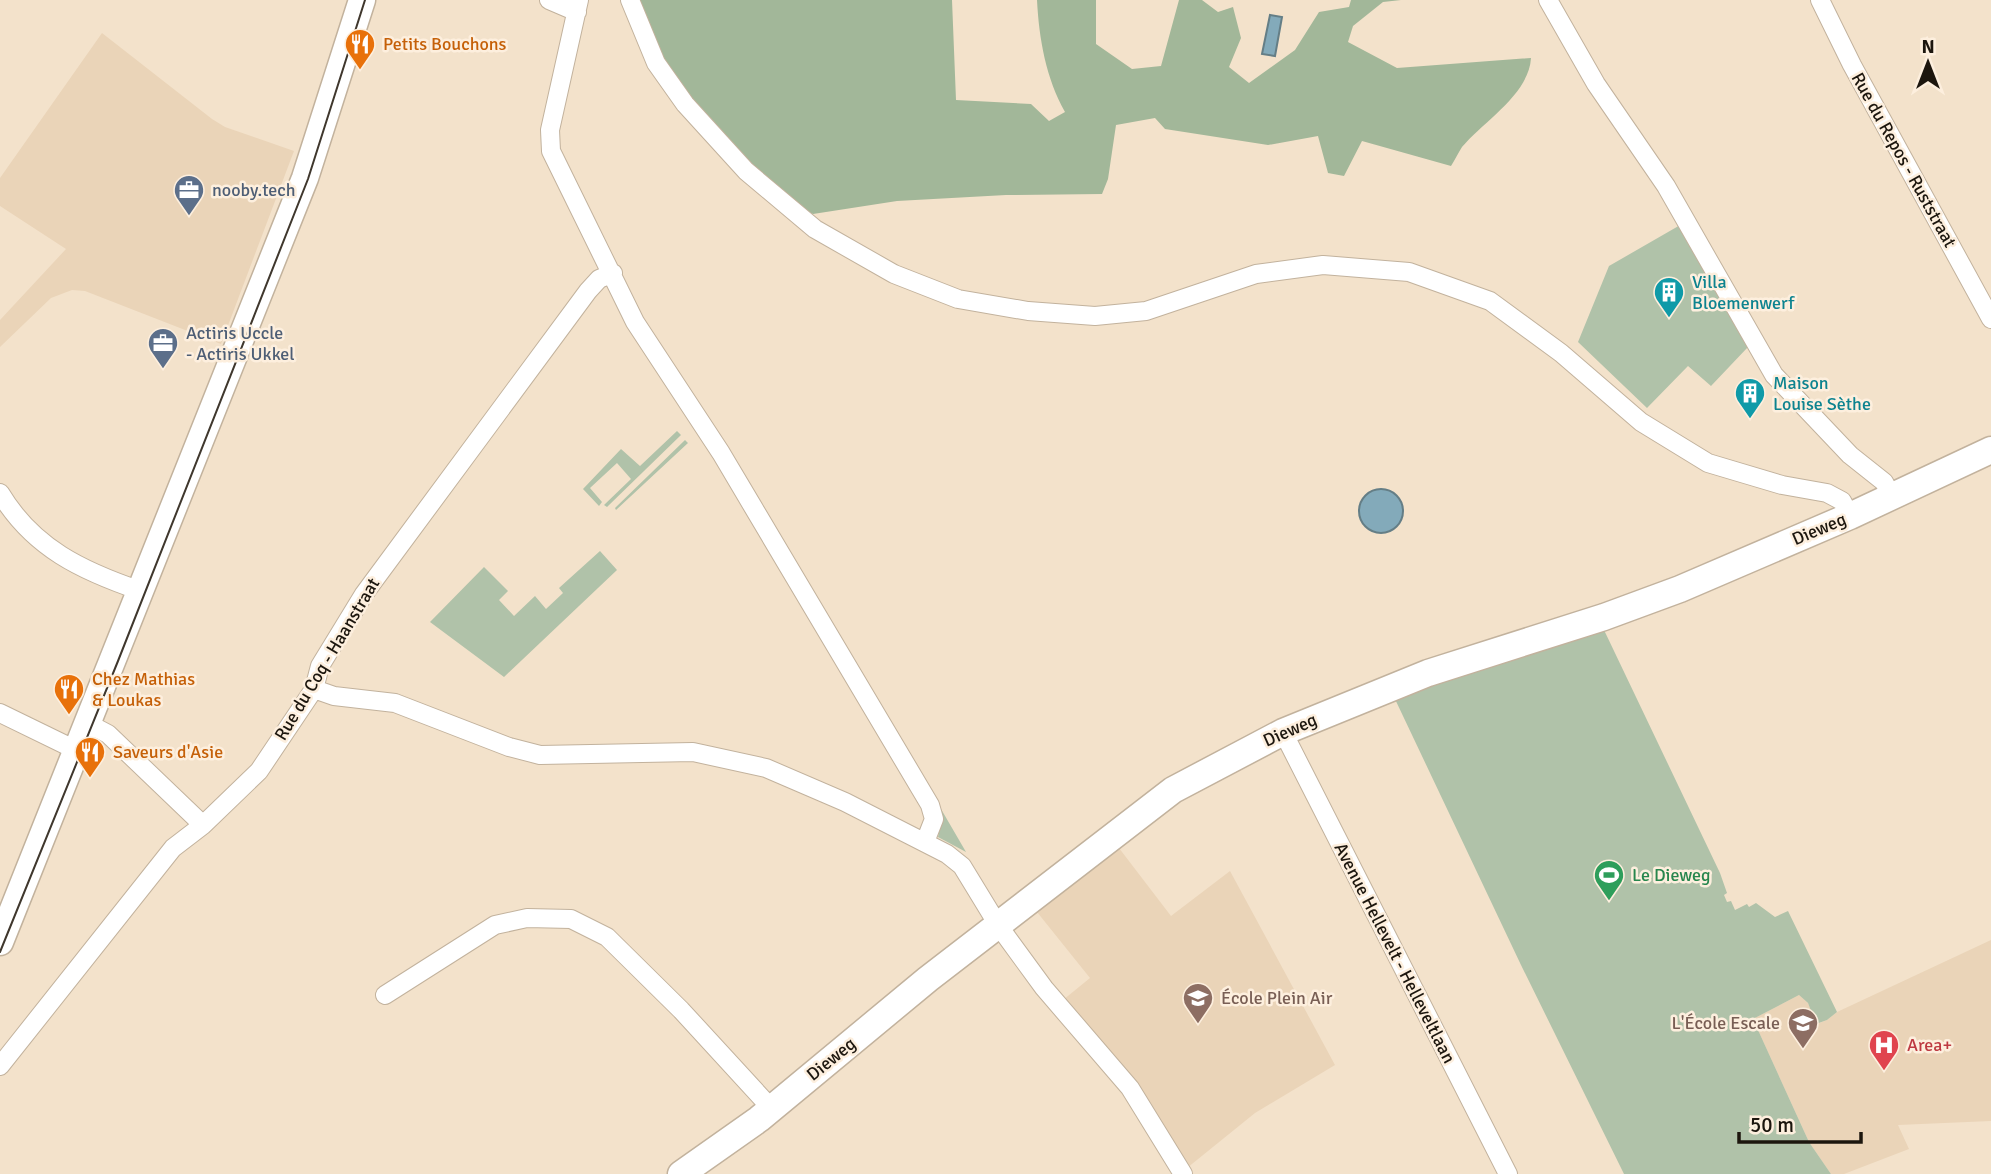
<svg xmlns="http://www.w3.org/2000/svg" width="1991" height="1174" font-family="Signika,sans-serif">
<style>
.built{fill:#ead4b8}
.green{fill:#b0c2a9}
.forest{fill:#a2b799}
.water{fill:#83aaba;stroke:#647e86;stroke-width:2}
.lines{fill:none;stroke-linecap:round;stroke-linejoin:round}
.street-casing{stroke:#c2b29d;stroke-width:20}
.secondary-casing{stroke:#c2b29d;stroke-width:29}
.street{stroke:#fff;stroke-width:18}
.secondary{stroke:#fff;stroke-width:26}
.tram{stroke:#3f372d;stroke-width:2}
.labels{text-anchor:middle;dominant-baseline:central;stroke-width:5;stroke-linejoin:round;paint-order:stroke}
.food-label{font-size:18px;fill:#c56008;stroke:#fdefde;text-anchor:start}
.street-label{font-size:18px;fill:#1c160e;stroke:#fdefde}
.service-label{font-size:18px;fill:#4e5e75;stroke:#fdefde;text-anchor:start}
.culture-label{font-size:18px;fill:#0d838f;stroke:#fdefde;text-anchor:start}
.leisure-label{font-size:18px;fill:#27864d;stroke:#fdefde;text-anchor:start}
.education-label{font-size:18px;fill:#785e54;stroke:#fdefde;text-anchor:start}
.health-label{font-size:18px;fill:#be3a42;stroke:#fdefde;text-anchor:start}
</style>
<rect width="100%" height="100%" fill="#f3e2cb"/>
<!-- built -->
<path class="built" d="M102,33L212,119L225,127L294,151L221,344L85,291L72,290L51,298L0,347V320L66,249L0,206V178Z
M1119,848L1171,916L1230,871L1335,1065L1255,1113L1187,1168L1063,1000L1090,978L1037,912Z
M1991,940V1121L1898,1125L1909,1149L1844,1174H1831L1809,1142L1753,1019L1799,995L1808,1003L1817,1024L1827,1020L1837,1012Z"/>
<!-- green -->
<path class="green" d="M1682,224L1748,347L1711,386L1688,366L1647,408L1578,342L1609,266Z
M677,431L681,435L607,507L604,505L631,479L617,463L590,488L602,502L599,506L583,489L621,449L640,466Z
M685,440L688,443L616,510L615,508Z
M600,551L617,570L504,677L430,622L484,567L508,591L499,600L514,616L535,596L546,609L563,593L559,588Z
M1604,630L1720,873L1727,893L1724,895L1727,902L1731,901L1735,910L1747,904L1749,907L1756,903L1775,917L1788,911L1837,1012L1827,1020L1816,1024L1808,1003L1799,995L1753,1019L1809,1142L1831,1174H1624L1521,965L1394,697Z
M941,809L966,852L938,837L942,818Z"/>
<!-- forest -->
<path class="forest" d="M637,0H952L956,100L1031,104L1049,121L1065,112C1046,78 1039,39 1037,0H1096V44L1132,69L1161,66L1179,0H1202L1218,12L1233,7L1241,38L1229,67L1249,83L1295,50L1319,12L1349,7L1351,0H1401L1383,2L1353,26L1348,42L1397,68L1531,58C1529,94 1484,121 1462,147C1458,153 1455,160 1451,166L1362,141L1344,176L1328,173L1318,136L1268,145L1165,129L1155,118L1116,125L1108,179L1102,194L1006,195L897,201L813,214L791,202L731,146L688,94L660,54Z"/>
<!-- water -->
<path class="water" d="M1270,15L1282,17L1275,56L1262,54Z
M1359 511a22 22 0 1 1 44 0a22 22 0 1 1-44 0Z"/>
<g class="lines">
<!-- street casing -->
<g class="street-casing">
<path id="street" d="M549,0L577,12
M579,0L550,130L551,151L635,322L721,453L930,805L934,819L925,842
M630,0L656,63L685,104L746,171L815,229L894,274L958,299L1028,311L1095,316L1146,311L1256,274L1323,265L1409,272L1490,301L1561,353L1641,422L1708,463L1782,485L1827,493L1842,501L1850,516
M1548,0L1596,84L1666,186L1774,375L1850,455L1884,482L1892,497
M1820,0L1852,65L1991,319
M0,493C33,548 82,571 141,591
M314,689L334,696L395,703L509,747L540,755L693,752L766,768L845,802L947,854L962,866L998,925L1044,988L1130,1088L1183,1174
M0,713L78,751
M89,724L108,734L203,825
M1283,732L1508,1174
M385,995L495,925L527,918L571,919L607,937L681,1010L771,1108
M0,1066L173,848L203,825L259,771L314,689L320,666L364,594L588,291L599,279L613,273"/>
</g>
<!-- secondary casing -->
<g class="secondary-casing">
<path id="secondary" d="M0,942L305,178L362,0
M681,1174L759,1119L928,979L1173,790L1283,732L1428,673L1604,617L1680,589L1850,516L1991,450"/>
</g>
<!-- street -->
<use href="#street" class="street"/>
<!-- secondary -->
<use href="#secondary" class="secondary"/>
<!-- tram -->
<path class="tram" d="M0,952L118,661L308,179L365,0"/>
</g>
<!-- icons -->
<defs>
<g id="restaurant-pin" transform="scale(1.575)"><path d="M0 17L-7.5 6A9.5 9.5 0 1 1 7.5 6Z" fill="#e8710a" stroke="#fdefde"/><path d="M-5-6h1v4h1v-4h1v4h1v-4h1v5L-1.5 .5V6h-2V.5L-5-1ZM5-6V6H3V1.5H1.5Q1.5-4 5-6Z" fill="#fff"/></g>
<g id="office-pin" transform="scale(1.575)"><path d="M0 17L-7.5 6A9.5 9.5 0 1 1 7.5 6Z" fill="#5c6f8a" stroke="#fdefde"/><path d="M-6-3h4V-5.5h4V-3h4V5H-6ZM-1-4.5V-3h2v-1.5ZM-6 0V1H6V0Z" fill="#fff"/></g>
<g id="building-pin" transform="scale(1.575)"><path d="M0 17L-7.5 6A9.5 9.5 0 1 1 7.5 6Z" fill="#0f9aa8" stroke="#fdefde"/><path d="M-4-6H4V6H1V3H-1V6H-4ZM-2.5-4.3h1.7v1.8h-1.7ZM.8-4.3h1.7v1.8H.8ZM-2.5-1h1.7V.8h-1.7ZM.8-1h1.7V.8H.8Z" fill="#fff"/></g>
<g id="stadium-pin" transform="scale(1.575)"><path d="M0 17L-7.5 6A9.5 9.5 0 1 1 7.5 6Z" fill="#2e9e5b" stroke="#fdefde"/><path d="M0-5a6.5 5 0 1 0 0 10a6.5 5 0 1 0 0-10ZM-3.5-1.8h7v3.6h-7Z" fill="#fff"/></g>
<g id="school-pin" transform="scale(1.575)"><path d="M0 17L-7.5 6A9.5 9.5 0 1 1 7.5 6Z" fill="#8d6e63" stroke="#fdefde"/><path d="M0-5L7-2L0 1L-7-2ZM-4 1L0 2.5L4 1V4Q0 6-4 4Z" fill="#fff"/></g>
<g id="hospital-pin" transform="scale(1.575)"><path d="M0 17L-7.5 6A9.5 9.5 0 1 1 7.5 6Z" fill="#e0444e" stroke="#fdefde"/><path d="M-5-5h3v3.5h4V-5h3V5h-3V1.5h-4V5h-3Z" fill="#fff"/></g>
</defs>
<g fill-rule="evenodd">
<use href="#restaurant-pin" x="360" y="44"/>
<use href="#office-pin" x="189" y="190"/>
<use href="#building-pin" x="1669" y="292"/>
<use href="#office-pin" x="163" y="343"/>
<use href="#building-pin" x="1750" y="393"/>
<use href="#restaurant-pin" x="69" y="689"/>
<use href="#restaurant-pin" x="90" y="752"/>
<use href="#stadium-pin" x="1609" y="875"/>
<use href="#school-pin" x="1198" y="998"/>
<use href="#school-pin" x="1803" y="1023"/>
<use href="#hospital-pin" x="1884" y="1045"/>
</g>
<g class="labels">
<!-- food labels -->
<g class="food-label">
<text x="383" y="44">Petits Bouchons</text>
<text x="92" y="679">Chez Mathias<tspan x="92" dy="21">&amp; Loukas</tspan></text>
<text x="113" y="752">Saveurs d'Asie</text>
</g>
<!-- street labels -->
<g class="street-label">
<text transform="translate(1904 160) rotate(61)">Rue du Repos - Ruststraat</text>
<text transform="translate(1819 529) rotate(-23)">Dieweg</text>
<text transform="translate(327 659) rotate(-59)">Rue du Coq - Haanstraat</text>
<text transform="translate(1290 730) rotate(-24)">Dieweg</text>
<text transform="translate(1395 953) rotate(63)">Avenue Hellevelt - Helleveltlaan</text>
<text transform="translate(831 1059) rotate(-39)">Dieweg</text>
</g>
<!-- service labels -->
<g class="service-label">
<text x="212" y="190">nooby.tech</text>
<text x="186" y="333">Actiris Uccle<tspan x="186" dy="21">- Actiris Ukkel</tspan></text>
</g>
<!-- culture labels -->
<g class="culture-label">
<text x="1692" y="282">Villa<tspan x="1692" dy="21">Bloemenwerf</tspan></text>
<text x="1773" y="383">Maison<tspan x="1773" dy="21">Louise Sèthe</tspan></text>
</g>
<!-- leisure labels -->
<g class="leisure-label">
<text x="1632" y="875">Le Dieweg</text>
</g>
<!-- education labels -->
<g class="education-label">
<text x="1221" y="998">École Plein Air</text>
<text x="1780" y="1023" text-anchor="end">L'École Escale</text>
</g>
<!-- health labels -->
<g class="health-label">
<text x="1907" y="1045">Area+</text>
</g>
</g>
<!-- north arrow -->
<g transform="translate(1928 63)" stroke="#fdefde" stroke-width="5" paint-order="stroke">
<path d="M0-5L12 26L0 18L-12 26Z" fill="#1c160e"/>
<text y="-10" font-size="19" font-weight="bold" text-anchor="middle" fill="#1c160e">N</text>
</g>
<!-- scale -->
<path d="M1739 1132v10h122v-10" fill="none" stroke="#1c160e" stroke-width="3.5"/>
<text x="1750" y="1132" font-size="21" fill="#1c160e" stroke="#fdefde" stroke-width="5" paint-order="stroke">50 m</text>
</svg>
